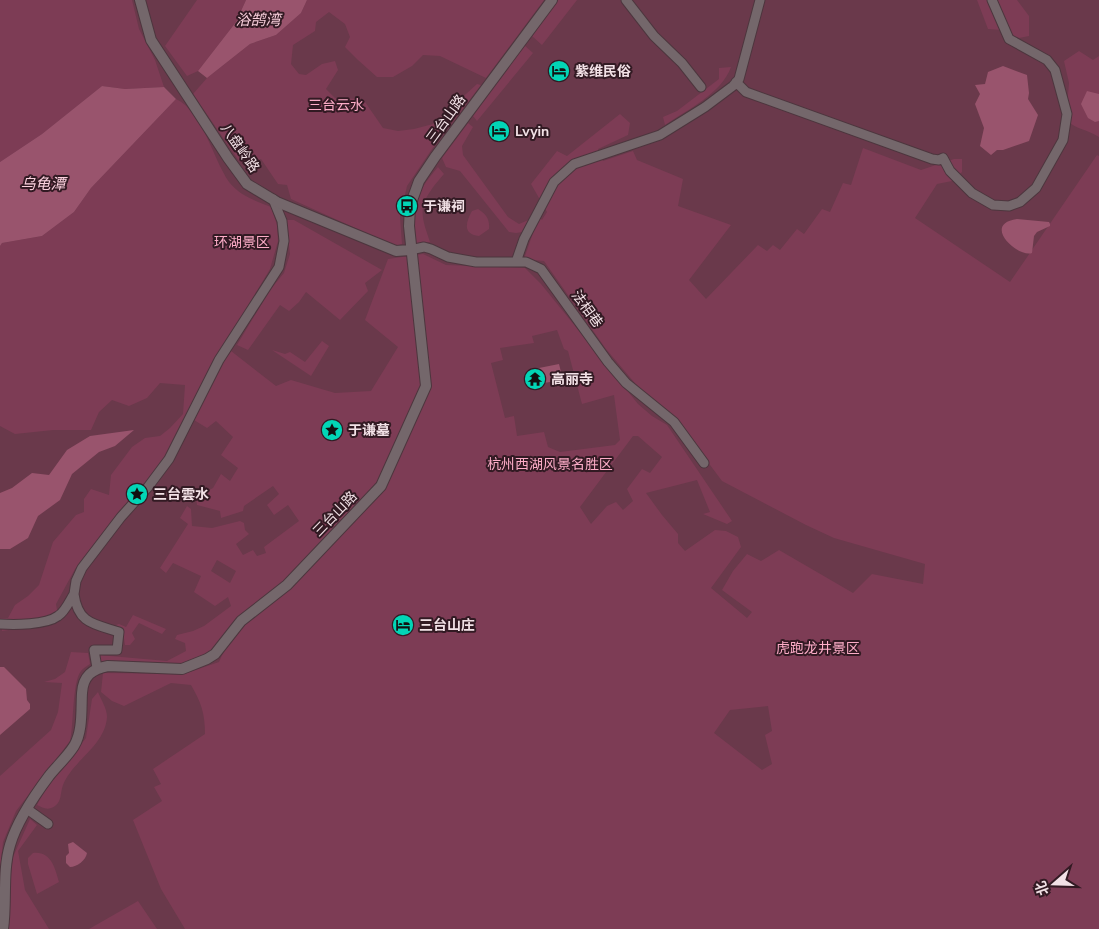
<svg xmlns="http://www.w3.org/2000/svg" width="1099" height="929" font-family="'Nunito Sans','Noto Sans SC',sans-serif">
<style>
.green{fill:#6a394b}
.forest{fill:#7d3c55;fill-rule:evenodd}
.water{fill:#99546d}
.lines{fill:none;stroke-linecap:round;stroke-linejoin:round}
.minor-casing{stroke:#4d363e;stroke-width:11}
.tertiary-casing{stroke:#4d363e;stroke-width:12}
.minor{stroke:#74676b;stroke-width:9}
.tertiary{stroke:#74676b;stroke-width:10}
.labels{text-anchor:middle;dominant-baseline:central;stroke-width:4;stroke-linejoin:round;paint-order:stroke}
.poi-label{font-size:14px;font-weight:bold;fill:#f2e1e6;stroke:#321a23;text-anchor:start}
.park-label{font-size:14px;fill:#fdadc8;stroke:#321a23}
.street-label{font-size:14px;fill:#f2e1e6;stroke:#321a23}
.water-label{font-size:15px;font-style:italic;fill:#fad0dd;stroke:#321a23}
</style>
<rect width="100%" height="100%" fill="#321a23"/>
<!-- green -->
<path class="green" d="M0,0H1099V929H0Z"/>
<!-- forest -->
<path class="forest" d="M0,0H132L139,29L155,60L164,87L125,89L102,86L42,134L0,162Z
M197,0H246L236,22L198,71L187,76L165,46Z
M307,0H544L486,78L440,56L423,55L412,66L393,77H377L358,60L345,47L350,37L345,24L329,12L316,22L315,31L293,45L291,64L299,74L306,75L322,64L335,61L338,70L326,89L335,98L363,99L383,128L398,131L414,129L433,124L477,84L481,85L432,149L407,186L400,217L402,244L395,246L291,199L287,185L278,184L261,159L246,164L239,161L193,94L207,78L250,44L276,35L301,13Z
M558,0H577L542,45L532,36Z
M977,0H1017L1029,16V36L1019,38L1002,30L988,29Z
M524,45L533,53L477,121L473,116Z
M1079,51L1093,60L1099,56V137C1087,129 1077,130 1066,120L1069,83L1064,61Z
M731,67C722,93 687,110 665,125L663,117L677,111L719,79V68Z
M176,99C203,112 213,159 229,182C240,196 256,201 271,207L277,225L278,241L270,269L210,369L167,456L75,569L56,604L59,622L2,631L0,618H8L15,605L28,596L39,585L53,542L76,515L84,512V499L91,489L109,495L111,475L132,447L145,438L160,436L170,428L183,414L185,385L160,383L147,398L129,406L112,400L99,412L91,430H53L15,434L0,426V246L2,243L42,236L74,212L91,188Z
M620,114L630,123L628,135L598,149L603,161L633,151L637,160L683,179L678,206L731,225L689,280L706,299L758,245L767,251L773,245L780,250L797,229L804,234L822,209L830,212L843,183L851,185L863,148L921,170L954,159H962V172L952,181L937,184L915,218L1010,282L1097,155L1099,156V929H185L161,889L133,820L162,801L154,787L161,784L153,769L205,734C205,713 201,702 191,685L171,683L124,706L112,701L101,692L103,673L184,674L219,662L239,618L210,652L200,659L181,664L126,661L100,663L99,655L167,661L186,651L185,643L175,639L177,635L193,631L204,626L231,606L228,597L215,606L194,592L201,576L173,563L166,573L160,568L188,524L180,518L187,506L191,509L192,526L212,528L240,521L244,523L245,530L249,534L236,544L243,555L253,550L257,556L266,553L264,547L299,521L288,505L274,515L267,505L279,494L273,486L244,506L243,511L221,518L220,511L197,505L196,497L213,488L221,474L230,481L238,468L221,455L233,437L216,421L207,428L194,420L224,360L231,351L276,386L291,380L335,393L371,391L398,347L365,320L388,259L423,254L446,265L525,268L541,284L638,404L652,416L667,425L732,521L727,524L703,514L710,512L697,480L646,493L662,515L678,534V543L685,551L715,530L726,531L738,537L741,547L711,588L747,618L752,612L722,590L733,571L747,554L761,561L779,550L853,593L872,574L923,584L925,564L834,538L806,525L722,481L678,422L645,395L606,349L544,261L524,259L534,230L516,233L509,232L460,171L446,167L442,158L468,123L473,127L462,146L463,155L508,217L519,224L538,216L542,220L547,212L531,184L557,151L567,156ZM557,330L564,349L568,351L582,404L614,395L620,440L615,445L560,452L548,447L544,432L517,436L514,416L505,418L491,363L503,360L500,348L534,343L532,336ZM633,436H638L662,457L650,473L642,469L627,489L633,501L623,510L616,502L607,506L591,524L580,507ZM217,560L236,571L230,583L211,571ZM768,706L772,731L765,735L772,764L762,770L714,733L730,710Z
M438,167L444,174C437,182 424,197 423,208C421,219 427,232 430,242L416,244C413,207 413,196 438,167Z
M478,209C486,214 490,219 489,229L479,236C462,234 466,222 472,211Z
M286,220H294L382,270L365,283L368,291L340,320L306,292L299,302L289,311L280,305L248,350L237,345L270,290L284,273L290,254Z
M322,341L329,346L311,376L272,350L285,354L290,352L305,362Z
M133,615L166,629L162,634L139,623L132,633L135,639L130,645H125L123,632L116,625L119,624L126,627Z
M71,652L88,653L90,664C87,666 83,668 81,671C72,682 74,725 70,741L16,811L3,842L0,870V776L51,730L58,712L62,683L44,682L55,679L65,672Z
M98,692C101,700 107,708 107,717C105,746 73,760 63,785C60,793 62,801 55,806C48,811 43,808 37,805L45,790L86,738L92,699Z
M30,819L37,825L18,851L25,890L49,929H4L13,857Z
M33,853C51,851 55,868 59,882L37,894L28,864V858Z
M138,901L157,929H89Z"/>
<!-- water -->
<path class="water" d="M246,0H307L301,13L276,35L250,44L207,78L198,71L236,22Z
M1003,66L1027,75L1029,93L1028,99L1038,115L1029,141L1003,150H997L991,155L980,146L984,128L975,104L980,94L975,85L985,84L988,72Z
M102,86L125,89L164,87L176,99L91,188L74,212L42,236L2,243L0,246V162L42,134Z
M1087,91L1099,94V121L1095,122L1088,118L1081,104Z
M1017,219L1049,222L1050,224V226L1037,232L1034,236L1032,253C1018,258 981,224 1017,219Z
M559,364L563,380L537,384L534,369Z
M134,430L115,446L99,452L72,474L60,500L38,516L28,538L10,549H0V493L12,488L32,473L49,475L67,450L90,436Z
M0,667H4L26,689L27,700L30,704V709L0,735Z
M73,842L87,853C86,860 77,867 70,867L66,863V856L69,853L68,844Z"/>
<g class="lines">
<!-- minor casing -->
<g class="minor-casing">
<path id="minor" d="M626,0L654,36L682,63L701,87
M736,82L746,92L932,159L939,160L943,158L950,171L972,193L993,205L1009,206L1020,202L1036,188L1063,140L1067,114L1055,70L1047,60L1009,39L992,0
M410,250L424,247L431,249L448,257L476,262H526L541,269L608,362L626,383L674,422L704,463
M516,262L524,239L554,182L574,164L660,135L705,107L733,86L739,79L760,0
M74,594L76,581L82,568L121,517L148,487L169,459L219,360L279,267L284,241L282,221L273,199
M0,624C14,625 46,625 58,616C65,612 70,600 74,594C78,624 94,624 119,632L117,650H94L97,668
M27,809L48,824"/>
</g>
<!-- tertiary casing -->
<g class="tertiary-casing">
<path id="tertiary" d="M140,0L151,40L228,158L247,184L277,202L396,251L410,250
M3,929C7,902 2,872 10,845C17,821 34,796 49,776C57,766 67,757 74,746C83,731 81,710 82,693C83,676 92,669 108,666L182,669L207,659L215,654L241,621L287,585L381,486L426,386L409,226L410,206L419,181L435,157L552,0"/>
</g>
<!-- minor -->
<use href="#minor" class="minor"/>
<!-- tertiary -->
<use href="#tertiary" class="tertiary"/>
</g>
<!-- icons -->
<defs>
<g id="hotel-disc" transform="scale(1.125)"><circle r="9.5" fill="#02d5b6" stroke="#321a23"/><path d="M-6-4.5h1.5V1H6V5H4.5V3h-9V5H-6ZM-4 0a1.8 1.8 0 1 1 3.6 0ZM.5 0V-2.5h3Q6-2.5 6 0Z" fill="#111"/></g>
<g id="bus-disc" transform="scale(1.125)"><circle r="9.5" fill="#02d5b6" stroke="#321a23"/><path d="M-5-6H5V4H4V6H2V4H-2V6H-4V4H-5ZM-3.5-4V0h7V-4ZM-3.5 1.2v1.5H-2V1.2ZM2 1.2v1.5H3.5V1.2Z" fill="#111"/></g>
<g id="temple-disc" transform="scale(1.125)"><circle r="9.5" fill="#02d5b6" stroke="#321a23"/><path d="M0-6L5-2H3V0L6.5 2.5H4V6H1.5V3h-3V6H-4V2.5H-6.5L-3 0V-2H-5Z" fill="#111"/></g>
<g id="sight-disc" transform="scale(1.125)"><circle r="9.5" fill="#02d5b6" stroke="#321a23"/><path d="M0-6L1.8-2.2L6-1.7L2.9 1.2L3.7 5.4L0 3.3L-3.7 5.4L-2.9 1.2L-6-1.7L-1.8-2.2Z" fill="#111"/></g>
</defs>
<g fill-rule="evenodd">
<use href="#hotel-disc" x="559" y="71"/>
<use href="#hotel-disc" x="499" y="131"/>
<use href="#bus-disc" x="407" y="206"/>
<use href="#temple-disc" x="535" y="379"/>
<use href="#sight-disc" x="332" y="430"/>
<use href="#sight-disc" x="137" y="494"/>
<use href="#hotel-disc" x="403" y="625"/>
</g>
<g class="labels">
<!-- poi labels -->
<g class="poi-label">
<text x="575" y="71">紫维民俗</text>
<text x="515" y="131">Lvyin</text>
<text x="423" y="206">于谦祠</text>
<text x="551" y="379">高丽寺</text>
<text x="348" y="430">于谦墓</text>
<text x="153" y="494">三台雲水</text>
<text x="419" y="625">三台山庄</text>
</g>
<!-- park labels -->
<g class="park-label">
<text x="336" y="105">三台云水</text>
<text x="242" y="242">环湖景区</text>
<text x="550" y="464">杭州西湖风景名胜区</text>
<text x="818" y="648">虎跑龙井景区</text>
</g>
<!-- street labels -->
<g class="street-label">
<text transform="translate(446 119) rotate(-54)">三台山路</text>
<text transform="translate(240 148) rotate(55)">八盘岭路</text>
<text transform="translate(587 309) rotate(54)">法相巷</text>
<text transform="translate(335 514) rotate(-46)">三台山路</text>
</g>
<!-- water labels -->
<g class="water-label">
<text x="258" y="20">浴鹄湾</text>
<text x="43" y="184">乌龟潭</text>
</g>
</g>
<!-- north arrow -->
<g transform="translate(1054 884) rotate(250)" stroke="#321a23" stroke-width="4" paint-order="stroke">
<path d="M0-4L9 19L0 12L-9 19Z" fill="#f2e1e6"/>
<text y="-8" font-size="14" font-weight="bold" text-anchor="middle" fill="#f2e1e6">北</text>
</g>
</svg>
